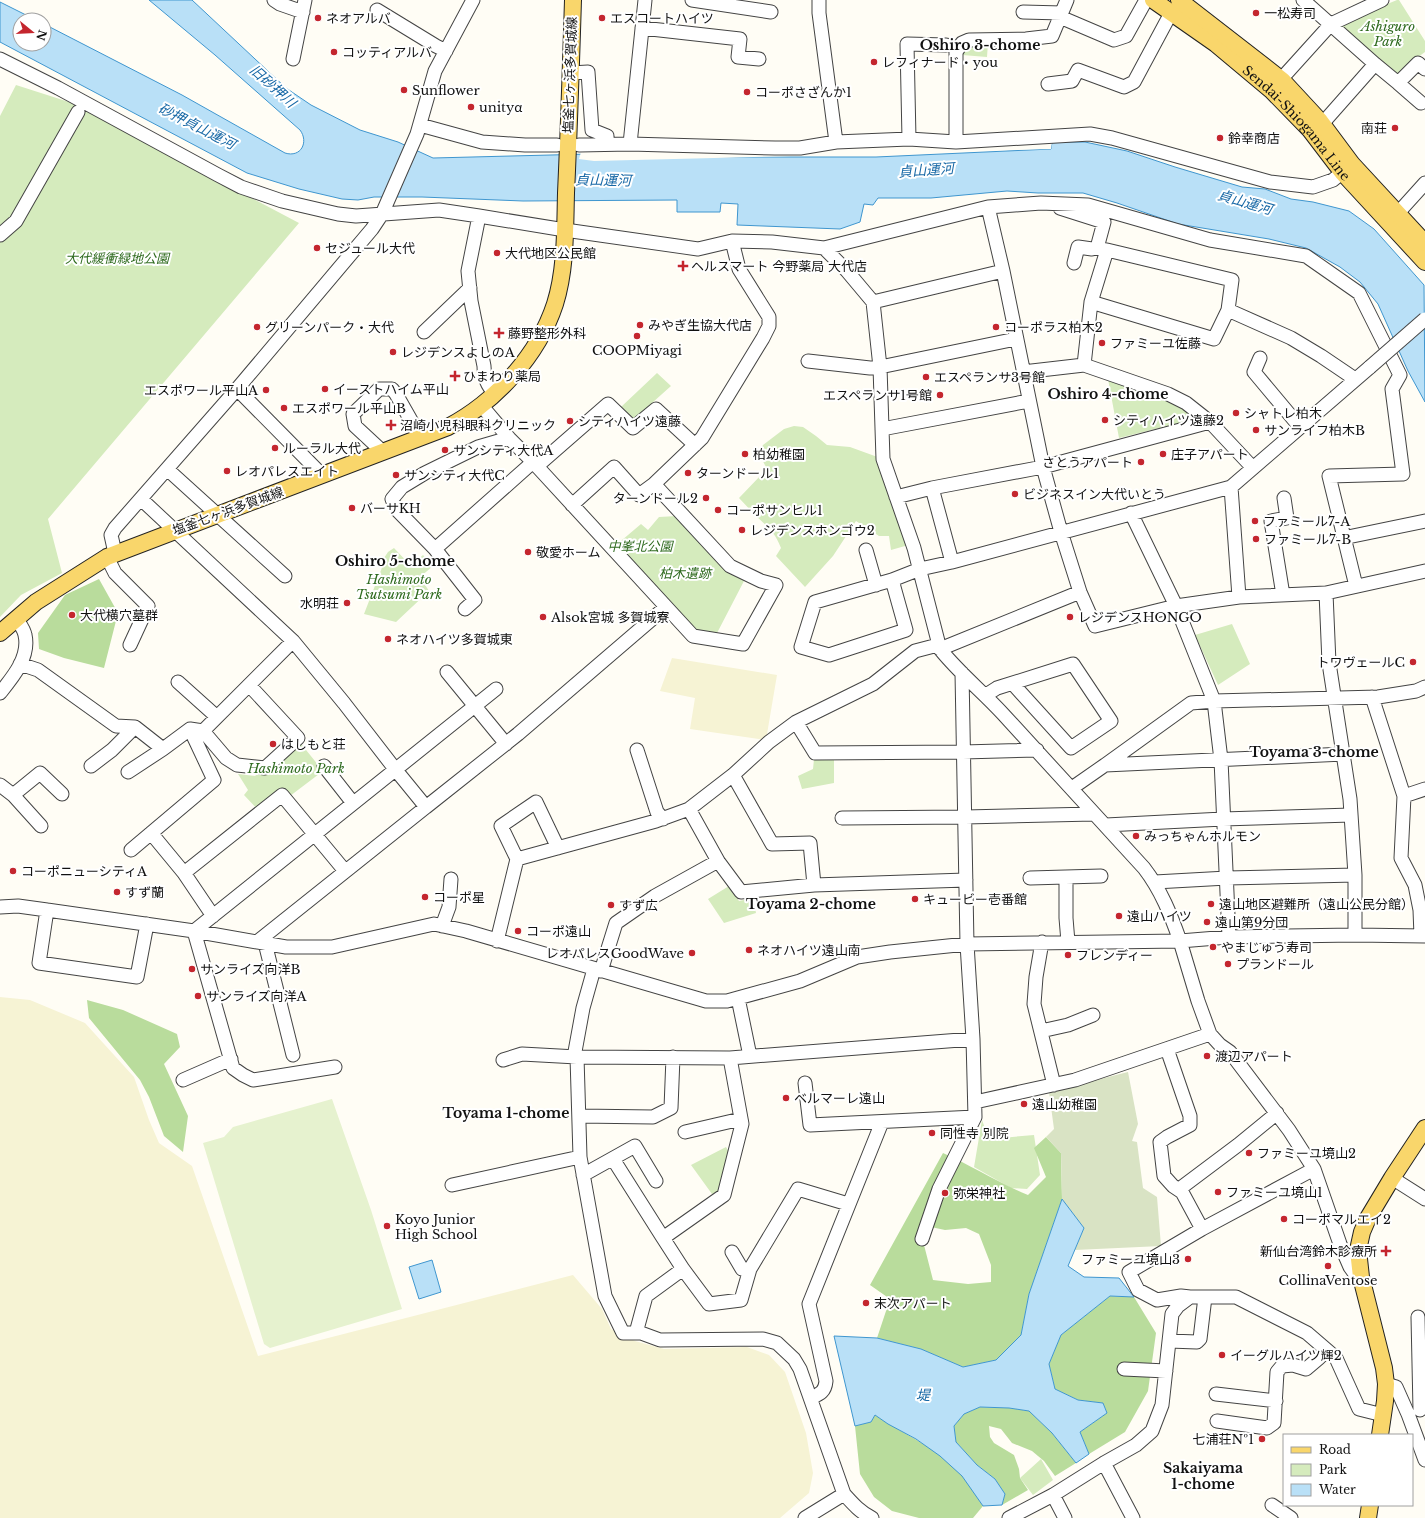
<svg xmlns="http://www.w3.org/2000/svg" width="1425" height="1518" font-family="'Libre Baskerville','Noto Sans JP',serif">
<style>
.farmland{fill:#f6f3d4}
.green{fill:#d5ebbd}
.forest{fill:#b9dc9c;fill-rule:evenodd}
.cemetery{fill:#d9e3c4}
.pitch{fill:#e6f2cf}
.water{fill:#b9e0f7;stroke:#3f96cf}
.pier{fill:#fffdf5}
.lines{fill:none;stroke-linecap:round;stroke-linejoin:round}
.minor-casing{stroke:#444;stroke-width:15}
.major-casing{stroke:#222;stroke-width:18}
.minor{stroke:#fff;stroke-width:13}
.major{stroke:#f9d66b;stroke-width:16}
.minor-bridge-casing{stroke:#444;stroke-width:15;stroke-linecap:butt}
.minor-bridge{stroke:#fff;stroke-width:13}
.poi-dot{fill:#c4262e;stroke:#fff;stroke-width:1.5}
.labels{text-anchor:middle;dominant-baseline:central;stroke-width:4;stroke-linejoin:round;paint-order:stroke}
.poi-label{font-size:13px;fill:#111;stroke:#fff;text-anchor:start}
.park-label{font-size:13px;font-style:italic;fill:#2f6b1f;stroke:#fff}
.street-label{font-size:13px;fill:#111;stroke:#fff}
.neighbourhood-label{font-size:14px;font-weight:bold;fill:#111;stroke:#fff}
.water-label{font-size:14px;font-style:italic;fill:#1768a6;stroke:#fff}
</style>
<rect width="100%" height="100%" fill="#fffdf5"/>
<!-- farmland -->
<path class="farmland" d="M672,658L777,675L766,740L690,729L695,698L660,691Z
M0,997L30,1000L85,1023L134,1077L149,1120L159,1143L192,1166L258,1356L573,1275L602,1309L611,1329L635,1341L664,1349L747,1347L769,1355L785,1372L806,1433L813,1473L809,1493L780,1518H0Z"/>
<!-- green -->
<path class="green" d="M1397,0H1399L1425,41V52L1414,60L1403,75H1395L1342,27L1346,21Z
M988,43L987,57L962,55L965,46Z
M16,85L69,102L299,223L48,519L62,573L21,595L0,617V116Z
M657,373L671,386L633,420L621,407Z
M1108,379L1183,404L1196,419L1119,438Z
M794,426L803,427L816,436L827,445L850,447L883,459L912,544L891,550L889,536H879L856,521L833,556L805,587L776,556L781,548C775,533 769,528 757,517C751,511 745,504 739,498L762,474L766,467L759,454L763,445L784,429Z
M677,516L726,569L744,581L716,635L694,632L615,546L641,524L648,530L659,517Z
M394,548L411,566L423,555L433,566L420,577L429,591L396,622L364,614L383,565L382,561L388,552Z
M1232,624L1250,664L1218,685L1195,635Z
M298,740L323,771L290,796L259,811L244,795L248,790L238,774L255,776Z
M814,759H834V783L802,789L798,776L813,769Z
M729,886L739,901L753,898L756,913L724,923L708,899Z
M982,1120L989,1139L1034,1135L1040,1175L1027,1189L1011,1188L974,1167Z
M726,1147L729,1152L718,1192L712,1194L691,1165Z
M1041,1459L1053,1480L1033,1495L1020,1478Z"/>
<!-- forest -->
<path class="forest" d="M99,579L118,613L104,668L64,658L39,649L38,633L65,595Z
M87,1000L123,1010L177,1034L180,1047L164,1064L188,1116L183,1152L164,1136L149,1097L140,1080L89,1018Z
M1046,1137L1061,1153L1062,1199L1029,1294L1021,1335L996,1360L963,1367L921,1349L877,1338L890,1299L870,1285L943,1153C972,1166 999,1183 1028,1195L1046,1177L1034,1148ZM931,1227L945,1230L966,1228L979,1234L991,1265V1282L968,1284L933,1280L924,1245Z
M1110,1296L1134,1297L1156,1333L1148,1391L1125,1432L1089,1454L1080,1432L1107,1413L1103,1403L1078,1400L1055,1389L1049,1364L1061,1335Z
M980,1407L1009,1408L1029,1411L1052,1433L1076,1463L1055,1476L1044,1461L1032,1451L1012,1443L1001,1429L989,1426L990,1437L994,1443L1014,1455L1019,1469L1020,1478L1028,1490L1002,1505L1005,1494L995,1479L977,1465L956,1442L954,1426L964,1414Z
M875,1415C904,1435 939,1448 962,1476C970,1485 976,1496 983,1506L973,1518H919L892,1511L874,1497L860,1474L855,1426L871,1422Z"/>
<!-- cemetery -->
<path class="cemetery" d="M1128,1072L1138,1124L1132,1141L1137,1142L1143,1188L1157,1197L1161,1246L1075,1250L1084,1228L1062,1199L1061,1153L1046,1137L1054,1129L1049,1092Z"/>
<!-- pitch -->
<path class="pitch" d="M332,1099L371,1210L402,1309L270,1348L264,1344L203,1143L224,1137L233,1127Z"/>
<!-- water -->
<path class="water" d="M149,0H192L286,88L311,105L360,130L398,142L433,158L590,154L736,157H876L1051,149L1052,142H1085L1127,151L1175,167L1242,187L1265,189L1291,199L1313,202L1349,211L1374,229L1424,285L1425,402L1408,371L1378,304L1360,282L1340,267L1306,248L1269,239L1178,224L1117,203L1083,193H1038L1007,191L931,198H878L873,205L864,204L860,222L840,229L737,225L738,204L721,203L720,212H677V200L523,201L422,197H374L358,200L342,199L299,189L247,173L0,42V2L36,20H20V44H44V24L182,95L285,153C301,158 309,142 300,130L215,55Z
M1062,1199L1084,1228L1068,1266L1084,1277L1119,1278L1134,1297L1110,1296L1061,1335L1049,1364L1055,1389L1078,1400L1103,1403L1107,1413L1080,1432L1089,1454L1076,1463L1052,1433L1029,1411L1009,1408L980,1407L964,1414L954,1426L956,1442L977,1465L995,1479L1005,1494L1002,1505L983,1506L962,1476L940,1456L916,1439L888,1424L875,1415L871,1422L855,1426L834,1336L877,1338L921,1349L963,1367L996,1360L1021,1335L1029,1294Z
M432,1260L441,1292L419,1299L409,1267Z"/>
<!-- pier -->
<path class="pier" d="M1050,142H1052L1051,149L929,152L1050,147Z
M581,152L736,155H830L594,161L579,159Z"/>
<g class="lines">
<!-- minor casing -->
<g class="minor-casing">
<path id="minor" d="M274,0L280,4L303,12
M692,0L771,12
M819,0V13L836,142
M1303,0L1375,64L1398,83L1418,63L1425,69
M377,10L436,46L446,51
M1023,12L1062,13
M1060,17L1114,40L1126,36L1146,0
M642,28L740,39L738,57L759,59
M0,59L58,88L218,175L241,187L282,201L338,214L356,216L439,210L479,216L565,230L698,249L732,241L772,242L824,248L988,207L1041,203L1088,205L1210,240L1306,256L1359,293L1400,375L1392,389L1403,474L1329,476L1356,586
M293,59L305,0
M571,73L588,72L592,130L607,136V144
M1398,83L1421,103
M1048,84L1072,81L1078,70L1124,87L1134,82L1171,13
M1275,86L1331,24L1382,0
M1322,124L1375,64
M420,125L482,142L525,145H557
M909,139L907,44L946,45
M956,142V52L962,43L969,40L1026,39L1052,36L1067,0
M630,144L645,0
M579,145L630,144L775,148H800L836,142L909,139L956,142L1090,134L1112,138L1270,182L1313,187L1333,180L1350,166
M988,207L1003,271L1043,467L1061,532L1080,592L1095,626L1176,606L1239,597L1326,593L1329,663L1350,799L1355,875V935
M1060,208L1104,222L1097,248L1107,250
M1398,213L1425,183
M479,216L468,271L471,301L484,366C484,378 487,385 495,394
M0,235L16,221L78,112
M824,248L847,271L873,302L880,367L883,459L914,548L940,649C959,673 983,692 1003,714L1144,868C1161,890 1171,915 1180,941L1229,937L1355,935L1425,936
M1074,263L1078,247L1092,249L1097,248
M873,302L1003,271
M1091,302L1214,339L1228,310
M424,332L470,288
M1260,358L1254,372L1300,427
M808,361L870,368L880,367L1016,339
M1084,365L1091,302L1107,250L1232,280L1228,310L1291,338L1321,356L1355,379
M1023,372L1084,365L1168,394L1186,403L1210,422L1253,468
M237,389L322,475
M481,405L509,438L533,462L435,549L396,509L392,499L402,487L425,473L478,447L509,438
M882,429L1029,401
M383,452L355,426L353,414L379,389H392L396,394L421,438
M533,462L693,636L743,644L776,585L761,581L730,566L654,484L702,438L763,338L769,326V317L739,269L732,241
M537,466L608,404L633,428L656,409L695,445
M167,469L285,576
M1231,487L1239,597
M932,488L952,562
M896,497L932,488L1043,467L1210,422
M141,499L293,641L344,703L395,769L426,807L518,734L666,607
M572,505L614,467L639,495L654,484
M1131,513L1176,606L1214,701L1221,760L1229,937
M1343,538L1425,521
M435,549L475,600L465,609
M866,550L876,585
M115,553L111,535L115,528L237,389L372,229L382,214L417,134L435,71L473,0
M107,557L115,573L148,606L130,645
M892,580L906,630L829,655L801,647L815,602L892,580L920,569L952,562L1231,487L1370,367
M1326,593L1425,571
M1283,595L1271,521L1287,518L1284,498
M940,649L1080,592
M20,664L38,670L116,726L135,727L163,749L190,729L203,731L293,641
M447,672L506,744
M178,682L217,717
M0,693C13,677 30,657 25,635C24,629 19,623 16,618
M986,695L997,688L1073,664L1111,721L1071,748L1013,684
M1372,697L1404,796L1401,858L1415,885L1420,910L1421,936
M796,722L815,753L963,752L1037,750
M203,731L226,758L237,765L265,768L298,738L249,685
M637,750L657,812L663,819
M1105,765L1191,703L1214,701L1378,697L1416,691L1425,687
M91,766L112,750L135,727
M324,766L353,803
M128,772L163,749
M733,775L772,844L810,843L814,885
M0,785L13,795L41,826
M1072,788L1105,765L1344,754
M13,795L40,773L62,794
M1404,796L1425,789
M842,818L965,817L1094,814
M1106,825L1223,819L1351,815
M151,833L184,873L282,795L345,871
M131,850L214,780L190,729
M517,859L501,826L536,802L558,848
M718,861L741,892L814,885L966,880
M184,873L213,916
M1066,877V918L1068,942
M1030,878L1101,876
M1155,882L1227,878L1355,875
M0,907L18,906L47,910L194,931L286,947H332L434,924L466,931L706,1001H727L800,981L857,957L890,952L967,944L1180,941L1198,1001L1210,1034L1075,1080L975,1102
M47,910L39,963L137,977L147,924
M442,926L449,907L451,879
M497,941L517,859L656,821L689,809L733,775L769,742L796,722L873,684L915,651L938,645
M257,942L426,807
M1042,942L1036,977L1034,1004L1054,1085
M265,943L293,1055
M601,971L616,923L655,896L718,861L689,809
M738,998L750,1056
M1041,1031L1068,1025L1093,1015
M1210,1034L1220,1045L1230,1052L1289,1130L1314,1169L1340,1244L1350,1267L1355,1274L1361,1277
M1167,1049L1190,1116V1125L1167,1137L1160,1142L1164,1176L1173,1186L1182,1192L1202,1229
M574,1057L583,1008L594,969
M577,1057L580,1157L605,1296L623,1333H641L660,1340L763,1339L777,1343L794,1359L800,1369L844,1494C853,1504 860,1512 872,1518
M503,1060L522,1054L577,1057L730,1058L973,1039
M335,1067L253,1080L243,1075L233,1068L194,931L496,689
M183,1080L231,1059
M805,1083L810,1125L975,1117L973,1039L967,944L962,673
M579,1116L653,1117L671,1108L673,1057
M685,1132L741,1119
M613,1159L663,1238
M583,1175L635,1146L656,1181
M1392,1178L1425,1199
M452,1185L580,1157
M1182,1192V1187L1238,1145L1277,1113
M922,1239L939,1189L975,1117
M732,1252L742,1269H750
M683,1269L709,1304L741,1300L750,1269L798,1189L848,1204
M1190,1297L1181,1296L1157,1300L1138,1290L1129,1272L1202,1229L1314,1169
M1418,1317L1420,1410
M636,1333L646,1296L683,1269L663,1238L724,1195L742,1124L730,1058
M1169,1341L1197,1342L1200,1339L1205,1297
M1124,1369L1166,1371
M1386,1384L1396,1387L1408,1414L1425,1460
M1216,1394L1276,1401
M811,1398C820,1394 825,1392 826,1381L809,1304L882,1122
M1217,1421L1267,1428L1274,1423L1277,1372L1282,1366L1293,1365L1306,1369L1319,1358L1327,1350
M1104,1463L1133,1518
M1053,1495L1065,1518
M1272,1505L1291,1518
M805,1518L844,1494
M1009,1518L1053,1495L1104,1463L1136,1445L1152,1431L1162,1405L1172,1314L1178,1306L1190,1297H1236L1307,1333L1336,1358L1359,1409L1383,1415"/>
</g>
<!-- major casing -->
<g class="major-casing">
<g id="major">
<path id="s1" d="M1153,0L1216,44L1271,90L1310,130L1342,172L1425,262"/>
<path d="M1179,0L1282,80L1320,121L1352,164L1425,243"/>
<path d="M0,633L36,602L107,557L448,427C495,402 538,356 555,304C566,269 565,230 566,193C569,129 571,64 573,0"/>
<path d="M1380,1435L1385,1401L1386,1384L1384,1368L1361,1277L1358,1250L1362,1232L1368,1218L1392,1178L1425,1128"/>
<path d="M1368,1518L1370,1505"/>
</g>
</g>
<!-- minor -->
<use href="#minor" class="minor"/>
<!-- major -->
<use href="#major" class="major"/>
<!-- minor-bridge casing -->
<g class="minor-bridge-casing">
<path id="minor-bridge" d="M1370,367L1425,319"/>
</g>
<!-- minor-bridge -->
<use href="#minor-bridge" class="minor-bridge"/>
</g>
<!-- markers -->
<g class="poi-dot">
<circle cx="1256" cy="13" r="4"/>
<circle cx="318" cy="18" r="4"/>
<circle cx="602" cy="18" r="4"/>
<circle cx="334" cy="52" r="4"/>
<circle cx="874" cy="62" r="4"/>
<circle cx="404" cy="90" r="4"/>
<circle cx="747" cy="92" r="4"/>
<circle cx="471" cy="107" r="4"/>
<circle cx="1395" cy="128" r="4"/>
<circle cx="1220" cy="138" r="4"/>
<circle cx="317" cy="248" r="4"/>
<circle cx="497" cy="253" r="4"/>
<path d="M681 260h4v4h4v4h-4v4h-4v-4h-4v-4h4z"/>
<circle cx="640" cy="325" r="4"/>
<circle cx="257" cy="327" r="4"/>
<circle cx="996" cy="327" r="4"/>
<path d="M497 327h4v4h4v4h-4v4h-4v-4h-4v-4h4z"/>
<circle cx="637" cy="336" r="4"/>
<circle cx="1102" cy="343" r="4"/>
<circle cx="393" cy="352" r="4"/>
<path d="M453 370h4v4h4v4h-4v4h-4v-4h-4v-4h4z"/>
<circle cx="926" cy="377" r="4"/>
<circle cx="325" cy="389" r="4"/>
<circle cx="266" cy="390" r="4"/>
<circle cx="940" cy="395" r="4"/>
<circle cx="284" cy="408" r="4"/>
<circle cx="1236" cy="413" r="4"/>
<circle cx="1105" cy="420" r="4"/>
<circle cx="570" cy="421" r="4"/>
<path d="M389 419h4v4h4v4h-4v4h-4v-4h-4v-4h4z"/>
<circle cx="1256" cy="430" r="4"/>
<circle cx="275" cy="448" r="4"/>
<circle cx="445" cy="450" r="4"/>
<circle cx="745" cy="454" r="4"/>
<circle cx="1163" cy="454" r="4"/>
<circle cx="1141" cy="462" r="4"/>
<circle cx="227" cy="471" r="4"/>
<circle cx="688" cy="473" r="4"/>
<circle cx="396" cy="475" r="4"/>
<circle cx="1015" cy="494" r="4"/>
<circle cx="706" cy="498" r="4"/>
<circle cx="352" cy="508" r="4"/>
<circle cx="718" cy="510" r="4"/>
<circle cx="1255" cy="521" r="4"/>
<circle cx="742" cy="530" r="4"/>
<circle cx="1256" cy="539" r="4"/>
<circle cx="528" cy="552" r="4"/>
<circle cx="347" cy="603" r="4"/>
<circle cx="72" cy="615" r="4"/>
<circle cx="543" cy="617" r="4"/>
<circle cx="1070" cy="617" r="4"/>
<circle cx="388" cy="639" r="4"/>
<circle cx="1413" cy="662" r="4"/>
<circle cx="273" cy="744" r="4"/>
<circle cx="1136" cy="836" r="4"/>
<circle cx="13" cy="871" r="4"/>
<circle cx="117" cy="892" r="4"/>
<circle cx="425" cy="897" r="4"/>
<circle cx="915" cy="899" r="4"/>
<circle cx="1211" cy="904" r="4"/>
<circle cx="611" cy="905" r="4"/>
<circle cx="1119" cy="916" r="4"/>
<circle cx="1207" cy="922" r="4"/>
<circle cx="518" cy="931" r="4"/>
<circle cx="1213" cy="947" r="4"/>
<circle cx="749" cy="950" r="4"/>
<circle cx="692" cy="953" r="4"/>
<circle cx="1068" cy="955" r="4"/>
<circle cx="1228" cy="964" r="4"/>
<circle cx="192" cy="969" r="4"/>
<circle cx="198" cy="996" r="4"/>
<circle cx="1207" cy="1056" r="4"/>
<circle cx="786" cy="1098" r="4"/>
<circle cx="1024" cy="1104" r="4"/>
<circle cx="932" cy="1133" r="4"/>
<circle cx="1249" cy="1153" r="4"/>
<circle cx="1218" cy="1192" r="4"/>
<circle cx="945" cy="1193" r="4"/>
<circle cx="1284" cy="1219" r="4"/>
<circle cx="387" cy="1226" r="4"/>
<path d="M1384 1245h4v4h4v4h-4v4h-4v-4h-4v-4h4z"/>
<circle cx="1188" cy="1259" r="4"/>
<circle cx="1328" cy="1266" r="4"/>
<circle cx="866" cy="1303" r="4"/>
<circle cx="1222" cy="1355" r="4"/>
<circle cx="1262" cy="1439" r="4"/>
</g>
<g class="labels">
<!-- poi labels -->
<g class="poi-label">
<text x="1264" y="13">一松寿司</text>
<text x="326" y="18">ネオアルバ</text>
<text x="610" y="18">エスコートハイツ</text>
<text x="342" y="52">コッティアルバ</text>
<text x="882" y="62">レフィナード・you</text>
<text x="412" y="90">Sunflower</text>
<text x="755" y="92">コーポさざんか1</text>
<text x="479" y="107">unityα</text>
<text x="1387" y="128" text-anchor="end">南荘</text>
<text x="1228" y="138">鈴幸商店</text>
<text x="325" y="248">セジュール大代</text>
<text x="505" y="253">大代地区公民館</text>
<text x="691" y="266">ヘルスマート 今野薬局 大代店</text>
<text x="648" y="325">みやぎ生協大代店</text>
<text x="265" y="327">グリーンパーク・大代</text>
<text x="1004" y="327">コーポラス柏木2</text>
<text x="508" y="333">藤野整形外科</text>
<text x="1110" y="343">ファミーユ佐藤</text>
<text x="637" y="350" text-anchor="middle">COOPMiyagi</text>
<text x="401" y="352">レジデンスよしのA</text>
<text x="463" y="376">ひまわり薬局</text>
<text x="934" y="377">エスペランサ3号館</text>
<text x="333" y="389">イーストハイム平山</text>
<text x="258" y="390" text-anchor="end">エスポワール平山A</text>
<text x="932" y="395" text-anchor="end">エスペランサ1号館</text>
<text x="292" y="408">エスポワール平山B</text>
<text x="1244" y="413">シャトレ柏木</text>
<text x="1113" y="420">シティハイツ遠藤2</text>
<text x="578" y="421">シティハイツ遠藤</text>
<text x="400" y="425">沼崎小児科眼科クリニック</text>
<text x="1264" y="430">サンライフ柏木B</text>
<text x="283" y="448">ルーラル大代</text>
<text x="453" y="450">サンシティ大代A</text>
<text x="753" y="454">柏幼稚園</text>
<text x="1171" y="454">庄子アパート</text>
<text x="1133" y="462" text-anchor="end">さとうアパート</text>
<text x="235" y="471">レオパレスエイト</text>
<text x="696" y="473">ターンドール1</text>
<text x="404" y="475">サンシティ大代C</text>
<text x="1023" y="494">ビジネスイン大代いとう</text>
<text x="698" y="498" text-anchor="end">ターンドール2</text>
<text x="360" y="508">バーサKH</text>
<text x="726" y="510">コーポサンヒル1</text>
<text x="1263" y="521">ファミール7-A</text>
<text x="750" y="530">レジデンスホンゴウ2</text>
<text x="1264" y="539">ファミール7-B</text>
<text x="536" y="552">敬愛ホーム</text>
<text x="339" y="603" text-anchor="end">水明荘</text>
<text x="80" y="615">大代横穴墓群</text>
<text x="551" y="617">Alsok宮城 多賀城寮</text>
<text x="1078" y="617">レジデンスHONGO</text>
<text x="396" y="639">ネオハイツ多賀城東</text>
<text x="1405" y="662" text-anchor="end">トワヴェールC</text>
<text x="281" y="744">はしもと荘</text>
<text x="1144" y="836">みっちゃんホルモン</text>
<text x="21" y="871">コーポニューシティA</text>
<text x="125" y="892">すず蘭</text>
<text x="433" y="897">コーポ星</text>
<text x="923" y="899">キュービー壱番館</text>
<text x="1219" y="904">遠山地区避難所（遠山公民分館）</text>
<text x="619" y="905">すず広</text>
<text x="1127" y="916">遠山ハイツ</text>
<text x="1215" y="922">遠山第9分団</text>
<text x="526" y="931">コーポ遠山</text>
<text x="1221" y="947">やまじゅう寿司</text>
<text x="757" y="950">ネオハイツ遠山南</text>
<text x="684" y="953" text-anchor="end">レオパレスGoodWave</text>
<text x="1076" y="955">フレンディー</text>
<text x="1236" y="964">プランドール</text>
<text x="200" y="969">サンライズ向洋B</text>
<text x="206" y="996">サンライズ向洋A</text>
<text x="1215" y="1056">渡辺アパート</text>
<text x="794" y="1098">ベルマーレ遠山</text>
<text x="1032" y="1104">遠山幼稚園</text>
<text x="940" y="1133">同性寺 別院</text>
<text x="1257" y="1153">ファミーユ境山2</text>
<text x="1226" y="1192">ファミーユ境山1</text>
<text x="953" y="1193">弥栄神社</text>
<text x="395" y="1219">Koyo Junior<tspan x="395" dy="15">High School</tspan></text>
<text x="1292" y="1219">コーポマルエイ2</text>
<text x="1377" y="1251" text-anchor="end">新仙台湾鈴木診療所</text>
<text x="1180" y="1259" text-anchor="end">ファミーユ境山3</text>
<text x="1328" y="1280" text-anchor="middle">CollinaVentose</text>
<text x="874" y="1303">末次アパート</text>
<text x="1230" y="1355">イーグルハイツ輝2</text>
<text x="1254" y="1439" text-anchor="end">七浦荘№1</text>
</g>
<!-- park labels -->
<g class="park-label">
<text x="1388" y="26">Ashiguro<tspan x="1388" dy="15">Park</tspan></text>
<text x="117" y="258">大代緩衝緑地公園</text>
<text x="640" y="546">中峯北公園</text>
<text x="685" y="573">柏木遺跡</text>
<text x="399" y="579">Hashimoto<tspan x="399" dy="15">Tsutsumi Park</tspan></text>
<text x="296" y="768">Hashimoto Park</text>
</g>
<!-- street labels -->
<g class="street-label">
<text transform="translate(570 75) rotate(-88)">塩釜七ヶ浜多賀城線</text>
<text stroke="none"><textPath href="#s1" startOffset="190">Sendai-Shiogama Line</textPath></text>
<text transform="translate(228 511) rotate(-20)">塩釜七ヶ浜多賀城線</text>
</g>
<!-- neighbourhood labels -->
<g class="neighbourhood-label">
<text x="980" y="45">Oshiro 3-chome</text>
<text x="1108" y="394">Oshiro 4-chome</text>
<text x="395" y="561">Oshiro 5-chome</text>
<text x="1314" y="752">Toyama 3-chome</text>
<text x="811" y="904">Toyama 2-chome</text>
<text x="506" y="1113">Toyama 1-chome</text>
<text x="1203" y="1468">Sakaiyama<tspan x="1203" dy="16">1-chome</tspan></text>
</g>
<!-- water labels -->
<g class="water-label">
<text transform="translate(273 86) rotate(42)">旧砂押川</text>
<text transform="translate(197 126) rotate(27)">砂押貞山運河</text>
<text transform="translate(926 170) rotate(-4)">貞山運河</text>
<text transform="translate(603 180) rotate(1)">貞山運河</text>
<text transform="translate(1245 202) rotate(16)">貞山運河</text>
<text x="923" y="1395">堤</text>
</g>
</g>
<!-- legend -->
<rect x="1283" y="1434" width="130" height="72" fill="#ffffff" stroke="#a0a0a0"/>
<rect x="1291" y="1447" width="20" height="6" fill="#f9d66b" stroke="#a0a0a0"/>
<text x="1319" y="1454" font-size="12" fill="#111111">Road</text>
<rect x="1291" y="1464" width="20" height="12" fill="#d5ebbd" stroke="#a0a0a0"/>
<text x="1319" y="1474" font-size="12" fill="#111111">Park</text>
<rect x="1291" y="1484" width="20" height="12" fill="#b9e0f7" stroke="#a0a0a0"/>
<text x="1319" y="1494" font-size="12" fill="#111111">Water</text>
<!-- north arrow -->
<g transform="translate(32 32) rotate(108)"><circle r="19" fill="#ffffff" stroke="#a0a0a0"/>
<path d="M0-3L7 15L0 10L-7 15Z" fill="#c4262e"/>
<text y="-6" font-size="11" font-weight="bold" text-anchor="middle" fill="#111111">N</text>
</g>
</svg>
